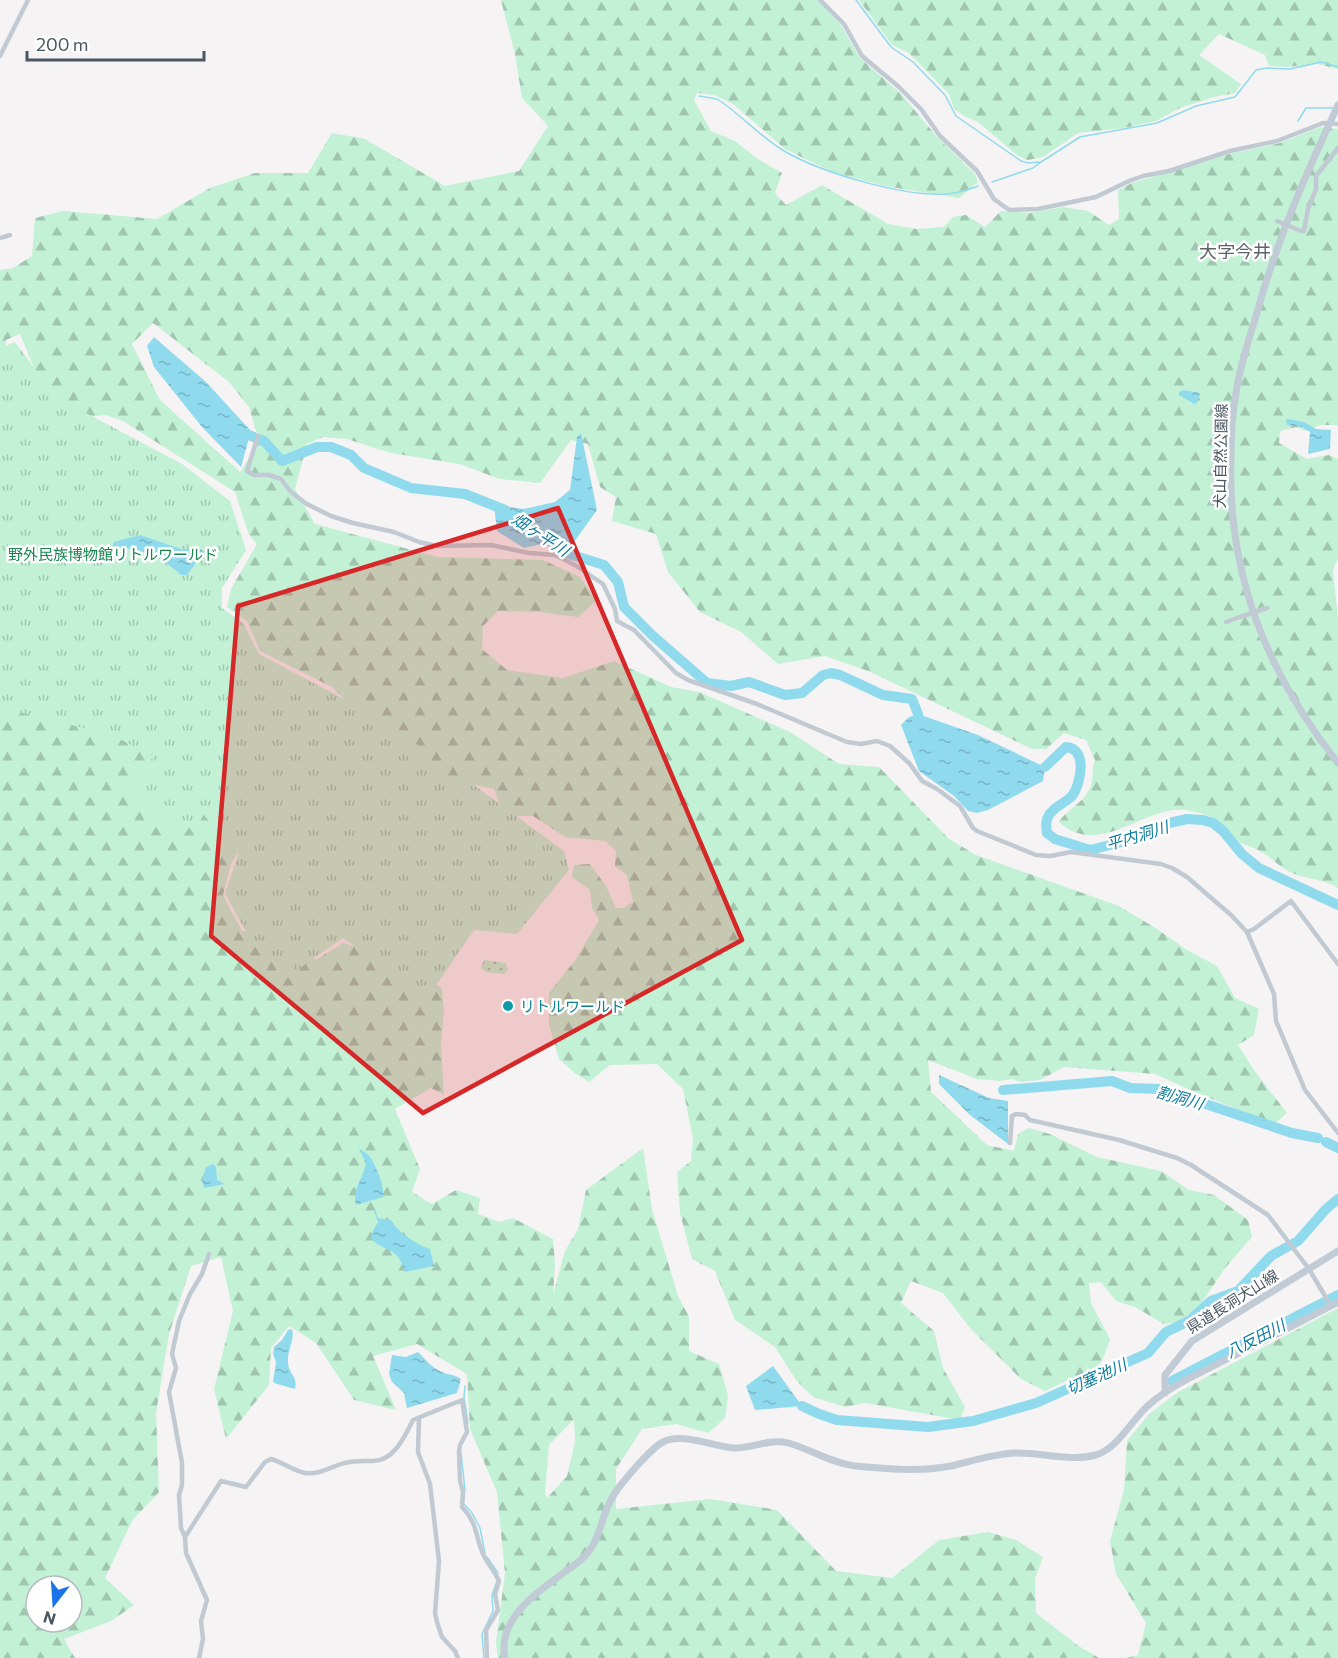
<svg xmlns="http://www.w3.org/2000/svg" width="1338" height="1658" font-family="Commissioner,'Noto Sans JP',sans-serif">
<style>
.grass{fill:url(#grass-dots)}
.forest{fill:url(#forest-firs);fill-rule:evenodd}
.park{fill:url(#park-tufts)}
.water{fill:url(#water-ripples)}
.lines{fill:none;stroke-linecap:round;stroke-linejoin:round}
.stream{stroke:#90daee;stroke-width:1.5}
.river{stroke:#90daee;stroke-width:10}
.street{stroke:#c1cad2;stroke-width:4.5}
.secondary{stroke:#c1cbd6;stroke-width:7}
.street-bridge{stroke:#c1cad2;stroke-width:4.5}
.secondary-bridge{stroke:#c1cbd6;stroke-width:7}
.marked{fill:#d62828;fill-opacity:0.2;stroke:#d62828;stroke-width:4.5;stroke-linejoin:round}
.culture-dot{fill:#0f9aa8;stroke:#fff;stroke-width:2}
.labels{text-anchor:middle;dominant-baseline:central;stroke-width:5;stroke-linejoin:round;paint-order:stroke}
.street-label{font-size:15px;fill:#4a5661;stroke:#fff}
.park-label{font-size:15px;fill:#17864f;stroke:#fff}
.culture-label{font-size:15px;fill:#0d838f;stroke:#fff;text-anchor:start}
.water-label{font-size:16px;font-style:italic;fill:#0c7c9b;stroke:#fff}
.quarter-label{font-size:18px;fill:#5f6368;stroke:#fff}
</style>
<defs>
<pattern id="grass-dots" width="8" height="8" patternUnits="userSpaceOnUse" patternTransform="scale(1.5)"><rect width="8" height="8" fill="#c3f1d5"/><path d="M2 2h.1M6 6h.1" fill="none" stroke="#a0c6b0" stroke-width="1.8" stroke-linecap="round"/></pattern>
<pattern id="forest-firs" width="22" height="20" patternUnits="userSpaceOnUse" patternTransform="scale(1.5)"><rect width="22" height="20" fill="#c3f1d5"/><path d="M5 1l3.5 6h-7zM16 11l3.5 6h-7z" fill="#a0c6b0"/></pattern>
<pattern id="park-tufts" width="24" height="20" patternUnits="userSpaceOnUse" patternTransform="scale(1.5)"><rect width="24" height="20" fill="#c3f1d5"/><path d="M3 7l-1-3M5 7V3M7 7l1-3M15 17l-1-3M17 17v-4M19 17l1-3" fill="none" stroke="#a0c6b0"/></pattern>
<pattern id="water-ripples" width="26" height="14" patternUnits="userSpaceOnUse" patternTransform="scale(1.5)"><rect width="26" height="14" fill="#90daee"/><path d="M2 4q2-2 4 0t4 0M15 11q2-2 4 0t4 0" fill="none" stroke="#78b4c4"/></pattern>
</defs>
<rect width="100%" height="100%" fill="#f5f3f3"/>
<!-- grass -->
<path class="grass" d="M484,960L506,963L508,970L504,974L486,972L481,968Z"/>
<!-- forest -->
<path class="forest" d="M501,0H818L841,25L860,58L901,94L938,138L975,174L978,182L959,198L885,186L832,172L785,149L733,104L714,95L697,93L694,100L711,131L735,141L758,159L782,173L775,193L786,205L822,185L888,224L916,229L944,227L953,217L966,215L985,227L1001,211L1030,213L1063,207L1088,211L1109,225L1119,219L1118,190L1132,183L1229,154L1280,143L1320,127L1338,129V425H1320L1306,431L1296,427L1280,431L1279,443L1307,459L1329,455L1338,459V558L1333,570L1338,618V888C1323,878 1306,880 1290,872C1279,867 1271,857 1260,851C1254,847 1245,846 1239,842C1232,836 1226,828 1219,822C1213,816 1194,811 1185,810C1142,806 1100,859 1059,822C1068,808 1082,805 1090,788C1094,782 1091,769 1095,760L1086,740L1064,733L1046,749H1032L868,671L825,656L778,664L741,632L700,612L668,572L656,534L612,521L616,497L600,487L588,444L571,440L540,483L500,479L459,464L391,453L347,439L323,437L307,444L295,489L315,524L438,557L543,560L580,577L596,601L578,617L539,612L498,611L483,626L482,649L507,670L563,678L614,661L671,687L699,692L790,732L839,764L879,767L949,839L976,855L1119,906L1157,929L1187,950L1217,966L1235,998L1259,1009L1254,1035L1238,1045L1256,1073L1287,1113L1274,1124L1197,1093L1155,1074L1064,1067L1040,1080L1021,1082L1012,1079L1000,1081L977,1079L928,1060L931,1092L987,1145L1014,1151L1018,1134L1029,1128L1050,1134L1097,1157L1161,1171L1189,1190L1214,1195L1248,1220L1252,1237L1225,1268L1201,1304L1180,1322L1164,1324L1135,1307L1116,1301L1101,1282L1089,1283L1091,1303L1110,1339C1100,1369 1100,1368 1072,1378C1063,1382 1054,1387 1045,1391L1021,1379L970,1328L943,1293L911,1281L901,1303L934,1331L943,1368L965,1407L960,1420L865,1403L845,1407L813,1397L796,1380L775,1347L735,1320L715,1271L692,1259L680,1213L677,1172L691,1161L693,1139L683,1089L657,1064L610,1065L589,1082L576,1074L559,1059L549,1025V993L576,959L599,920L592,908L590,890L572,877L574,865L590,864L606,886L616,908H623L633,902L627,875L615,866L616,851L605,841L565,837L533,816H504L494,789L469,784L450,789L369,725L332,687L260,651L247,621L227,607L231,589L257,544L249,535L235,492L123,421L106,415L66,419L41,385L20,334L6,340L5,382L0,392V270L13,268L32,256L35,218L63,211L157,219L210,188L255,173H308L332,133L365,139L445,186L519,171L548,126L522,98L515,54ZM153,323L229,382L249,407L256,431L263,436L240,472L160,400L132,344Z
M859,0H1338V69L1318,64L1287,67L1269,66L1265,55L1219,34L1199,55L1241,84L1235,93L1214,97L1180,108L1156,121L1124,128L1078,133L1043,157L1028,160L1018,156L978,122L964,116L954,109L949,94L909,53L892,45Z
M0,698L29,701L162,756L201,808L246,839L231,864L223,895L242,931L260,933L302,959H317L343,943C378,951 413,969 442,988L444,1012L441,1044L444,1095L431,1088L395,1109L420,1169L412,1192L432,1204L456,1190L480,1198L478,1214L499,1222L513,1218L553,1239L555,1265L553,1295L565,1251L578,1229L586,1190L643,1148L652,1209L678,1296L689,1317V1351L719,1364L728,1396L725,1418L708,1433L676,1424L642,1429L616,1469V1509L710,1499L777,1510L836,1571L892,1578L939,1540L988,1532L1016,1540L1043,1557L1035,1579L1036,1613L1077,1645L1099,1658H498L496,1643L505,1573L497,1492L470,1429L467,1374L417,1344L373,1356L396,1410L354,1400L316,1343L289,1326L271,1348L269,1385L226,1439L214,1389L233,1311L221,1257L191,1266L169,1334L156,1413L159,1492L132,1521L105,1578L134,1605L111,1621L64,1639L75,1658H0ZM574,1419L575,1442L567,1476L547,1498L545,1493L549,1445ZM36,1586H72V1622H36Z
M1338,1308V1658H1126L1138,1655L1146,1623L1116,1574L1110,1541L1124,1490L1127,1441L1148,1415L1178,1392Z"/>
<!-- park -->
<path class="park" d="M15,342L56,397L182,464L230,501L246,550L222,588V608L244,624L259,654L406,732L445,778L467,780L564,851L569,870L517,934L474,930L428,997L343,938L297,970L253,945L225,893L238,855L203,814L182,835L133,793L142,771L154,756L109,734L14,711H0V352L1,348Z"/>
<!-- water -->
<path class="water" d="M154,337L206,382L251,431L241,467L202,427L154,367L147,346Z
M1183,390L1200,393L1197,403L1194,404L1179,395V392Z
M1288,419L1304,422L1316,429L1331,430L1330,449L1308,454L1310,432L1302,427L1287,425L1286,420Z
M581,433L597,510L566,553L542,544L524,548L497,531L494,505L524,509L555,502L570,490L577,437Z
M140,535L184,550L199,548L204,552L187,575H181C161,556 140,548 112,547L114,542Z
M918,714L978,735L1045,767L1043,781L988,810L977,813L968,811L954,796L919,771L901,725L909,717Z
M939,1075L989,1098L1008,1101V1144L970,1115L939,1084Z
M359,1148C362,1151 369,1154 372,1160C378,1172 384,1184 383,1197L356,1205C352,1190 362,1180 365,1167C367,1160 360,1154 359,1148Z
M213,1164L216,1167L217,1180L225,1184L204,1188L202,1181L206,1167Z
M372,1203L378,1218L391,1220C396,1231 419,1246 430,1249L434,1266L405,1272C403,1266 400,1258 395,1254C382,1243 361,1245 378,1223Z
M292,1329C295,1341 287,1350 288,1362C288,1374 298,1375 295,1389L274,1383L273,1381L276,1362L273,1354L274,1347L282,1340L288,1330Z
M418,1352C425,1359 432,1368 442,1372C448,1375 454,1374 461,1379L457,1393L407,1408L404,1393L392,1382L389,1374L392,1355L406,1357Z
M773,1366L802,1406L755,1410L746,1386Z"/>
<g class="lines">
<!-- stream -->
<path class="stream" d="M856,0L891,47L913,62L945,95L956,116L1021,161L1028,163L1041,162L1080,137L1157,123L1196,106L1235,97L1256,70L1267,68L1290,69L1321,62L1338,67
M699,96L717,99L723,103C744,118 762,138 784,151C822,173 904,197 947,194C958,193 968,190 978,186
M1298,121L1306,108H1334
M992,182L1033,168L1041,162
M465,1386L464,1397L468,1423
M461,1453L465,1490
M464,1504L472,1513L480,1528L485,1553
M487,1557L498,1573
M484,1658L482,1634L493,1611L492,1595L497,1581"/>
<!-- river -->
<path class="river" d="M236,430L264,441L282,461L317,447H331L351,455L364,468L411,488L465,494L505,510
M555,544L566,553L604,565L618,582L624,607L653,636L707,683L731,686L749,682L785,695L802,693L823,675L831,673L840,675L883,695L912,699L918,714
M1045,767L1066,747C1088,748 1081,784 1072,796C1064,804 1052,807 1047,819C1046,823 1046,828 1047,833L1055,839L1090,850L1118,843L1165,824L1187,819L1203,820L1213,823L1223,831L1242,854L1259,868L1338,905
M1003,1090L1112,1081L1130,1088L1161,1089L1292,1133L1318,1138
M1326,1142L1338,1148
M1172,1381L1338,1295
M802,1406L819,1414L837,1420L928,1427L973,1421L1036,1403L1148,1353L1166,1332L1189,1321L1211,1301L1238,1291L1271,1256L1298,1241L1326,1209L1338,1199"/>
<!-- street -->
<path class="street" d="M820,0L844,24L862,56L899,87L921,109L940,136L977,171L994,199L1009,210L1038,209L1096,197L1129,181L1143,176L1169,171L1230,151L1277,141L1323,123L1338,124
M0,56L28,0
M1301,231H1304L1308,209L1316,189V176L1338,148
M0,238L10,235
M258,436L247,471L254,475H269L281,479L290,491L305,503L331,516L353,523L394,532L419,542L437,546L491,545L529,553L555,555L575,565L603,584L615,609L617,621L634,630L676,673L688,680L757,704L847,742L861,744L877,741L890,746L910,764L922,781L937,789L960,806L973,828L977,831L1036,855L1050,856L1071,852L1161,864L1172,868L1187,877L1231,915L1247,932L1274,994L1276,1021L1305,1090L1338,1133
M1226,622L1237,618
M1247,932L1254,929L1291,901L1338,964
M1010,1143L1012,1116L1016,1114L1025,1115L1030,1120L1119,1140L1177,1158L1191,1165L1268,1215L1309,1269L1331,1306
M419,1418L418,1452L430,1484L439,1561L435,1613L437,1622L442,1637L455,1651L458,1658
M185,1537L221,1481L246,1487L265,1462L271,1459C283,1462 293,1471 305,1473C317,1475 330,1468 341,1464C352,1460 362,1461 373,1461C394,1461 405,1436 413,1420L462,1400L467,1432L460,1445L459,1452L460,1481L463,1492L462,1507C478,1523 475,1537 484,1556C488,1564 495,1572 499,1581L495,1594L498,1610L486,1630L487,1658
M199,1658L203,1639L201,1621L207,1600L186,1553L185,1537L181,1528L179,1495L182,1485V1463L169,1392L176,1368L172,1354L179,1321L190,1294L202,1274L209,1254"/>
<!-- secondary -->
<path class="secondary" d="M1317,151C1294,202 1273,255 1258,309C1250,337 1240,364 1236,393C1232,414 1231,435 1231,456C1227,574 1266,672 1338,763
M1165,1393V1375L1192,1341L1338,1251
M505,1658C496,1614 547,1586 577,1563C602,1544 598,1522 612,1498C619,1485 651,1448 663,1442C680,1432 713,1446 733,1448C751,1449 770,1438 788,1443C811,1449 830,1463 855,1466C886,1469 920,1472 951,1466C972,1461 993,1454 1015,1453C1041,1452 1070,1462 1096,1455C1120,1447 1132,1418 1151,1403C1172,1385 1200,1373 1225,1360C1263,1341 1301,1322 1338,1302"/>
<!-- street-bridge -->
<path class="street-bridge" d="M1277,221L1301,231
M1237,618L1267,608"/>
<!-- secondary-bridge -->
<path class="secondary-bridge" d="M1317,151L1338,105"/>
</g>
<!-- marked area -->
<path class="marked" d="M558,508L742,940L423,1113L211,936L238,606Z"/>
<!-- markers -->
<circle class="culture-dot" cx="508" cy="1006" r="6"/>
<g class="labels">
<!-- street labels -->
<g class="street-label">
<text transform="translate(1220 456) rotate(-89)">犬山自然公園線</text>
<text transform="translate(1232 1301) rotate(-32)">県道長洞犬山線</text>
</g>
<!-- park labels -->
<g class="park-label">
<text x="113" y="554">野外民族博物館リトルワールド</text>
</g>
<!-- culture labels -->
<g class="culture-label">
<text x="520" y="1006">リトルワールド</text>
</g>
<!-- water labels -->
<g class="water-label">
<text transform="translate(541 534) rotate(33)">畑ヶ平川</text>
<text transform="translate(1137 835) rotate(-17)">平内洞川</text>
<text transform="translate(1180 1097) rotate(16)">割洞川</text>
<text transform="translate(1255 1338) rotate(-27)">八反田川</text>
<text transform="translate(1096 1376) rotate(-24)">切塞池川</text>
</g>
<!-- quarter labels -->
<g class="quarter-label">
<text x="1235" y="251">大字今井</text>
</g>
</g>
<!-- north arrow -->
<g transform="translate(54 1604) rotate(197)"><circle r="28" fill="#ffffff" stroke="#b7bbc0" stroke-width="1.5"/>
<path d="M0-4.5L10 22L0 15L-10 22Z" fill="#1a73e8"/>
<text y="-9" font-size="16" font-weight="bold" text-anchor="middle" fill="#4a5661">N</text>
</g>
<!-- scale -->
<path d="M27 51v9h177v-9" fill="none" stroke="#4a5661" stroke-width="3"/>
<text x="36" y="51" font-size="18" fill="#4a5661" stroke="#ffffff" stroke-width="4.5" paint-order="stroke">200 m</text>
</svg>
